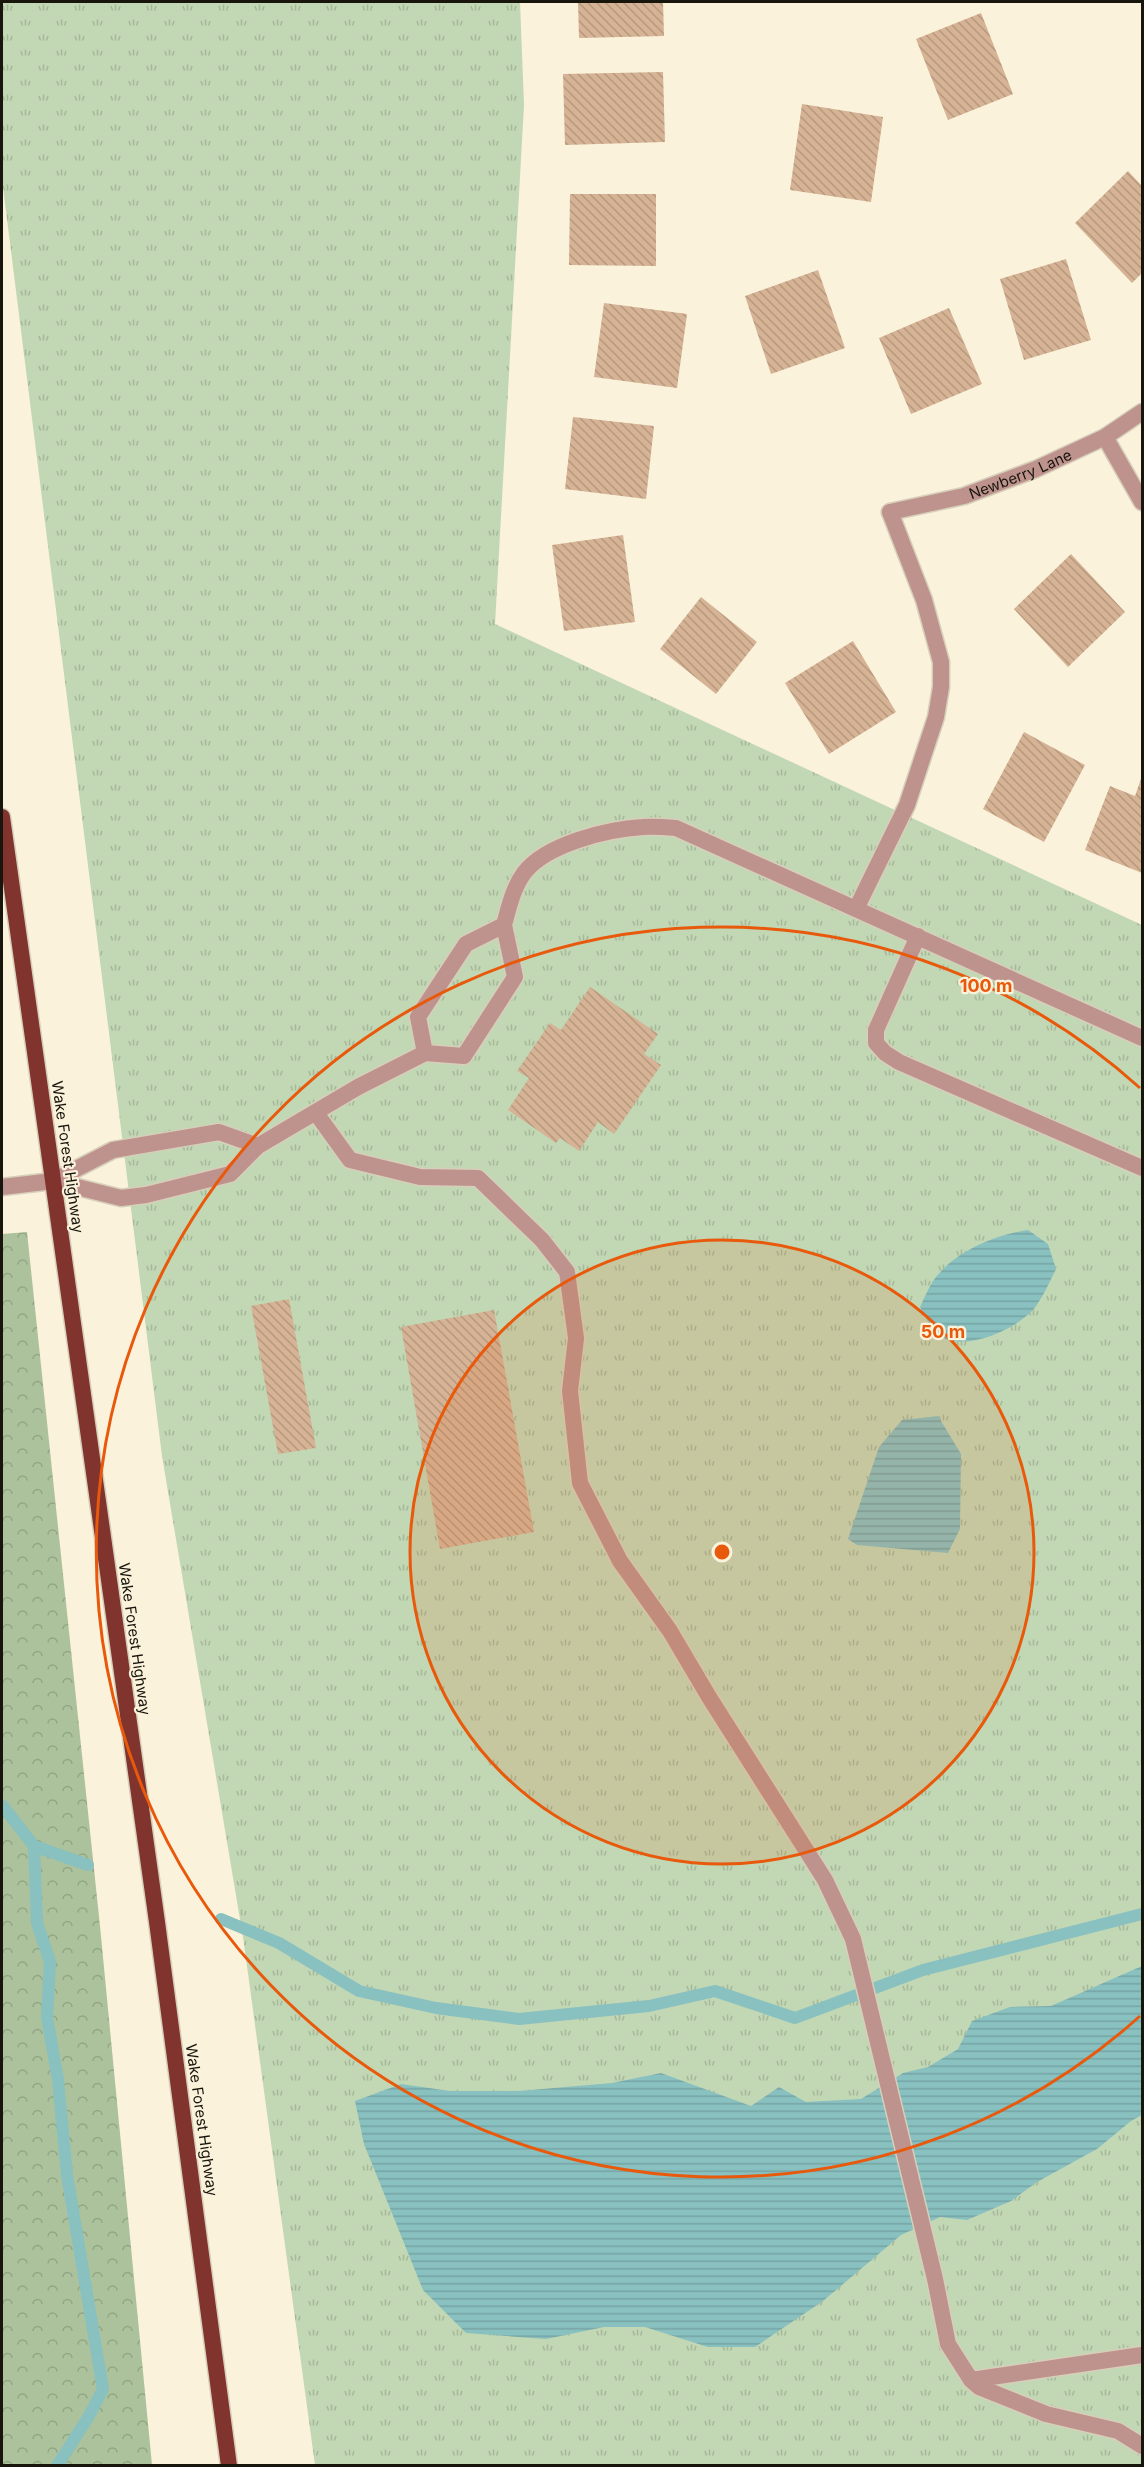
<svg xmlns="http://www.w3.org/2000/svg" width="1144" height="2467" font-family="Inter,sans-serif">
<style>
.grass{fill:url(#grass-tufts)}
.forest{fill:url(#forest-crowns)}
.water{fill:url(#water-rules)}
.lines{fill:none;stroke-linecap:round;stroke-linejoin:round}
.stream{stroke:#89c0c0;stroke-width:12}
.building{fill:url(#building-back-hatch)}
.service-casing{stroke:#d7cfba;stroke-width:19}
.minor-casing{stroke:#d7cfba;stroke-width:19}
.trunk-casing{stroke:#d7cfba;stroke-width:19}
.service{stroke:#be938e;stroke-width:16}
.minor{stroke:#be938e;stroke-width:16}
.trunk{stroke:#81332e;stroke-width:16}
.ring{fill:none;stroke:#e8590c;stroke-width:3}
.labels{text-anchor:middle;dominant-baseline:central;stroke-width:4.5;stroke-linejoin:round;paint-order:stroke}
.street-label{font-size:15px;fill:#18150d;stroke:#fbf2db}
.centre{fill:#e8590c;stroke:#fbf2db;stroke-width:3}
.ring-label{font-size:18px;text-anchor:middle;font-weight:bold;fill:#e8590c;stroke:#fbf2db;stroke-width:4.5;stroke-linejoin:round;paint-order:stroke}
</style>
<defs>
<pattern id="grass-tufts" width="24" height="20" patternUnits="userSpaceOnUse" patternTransform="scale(1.5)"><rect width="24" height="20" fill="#c2d7b4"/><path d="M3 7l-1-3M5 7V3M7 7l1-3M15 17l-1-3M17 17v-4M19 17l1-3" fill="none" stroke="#a6b89a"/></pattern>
<pattern id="forest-crowns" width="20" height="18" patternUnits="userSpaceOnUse" patternTransform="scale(1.5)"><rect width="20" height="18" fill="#abc29c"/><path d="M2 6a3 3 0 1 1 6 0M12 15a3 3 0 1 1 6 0" fill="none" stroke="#92a685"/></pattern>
<pattern id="water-rules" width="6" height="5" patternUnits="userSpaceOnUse" patternTransform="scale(1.5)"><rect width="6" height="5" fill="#89c0c0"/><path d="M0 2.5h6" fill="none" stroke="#76a4a4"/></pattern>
<pattern id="building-back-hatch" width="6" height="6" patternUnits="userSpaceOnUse" patternTransform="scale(1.5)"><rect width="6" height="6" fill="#d5b394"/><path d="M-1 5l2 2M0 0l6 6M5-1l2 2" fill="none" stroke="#b6997e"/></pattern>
</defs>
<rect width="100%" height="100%" fill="#fbf2db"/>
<!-- grass -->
<path class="grass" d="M2,2H520L524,105L495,624L1142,925V2465H315L243,1937L162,1456L2,179Z"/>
<!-- forest -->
<path class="forest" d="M27,1232L100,1926L152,2465H2V1234Z"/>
<!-- water -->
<path class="water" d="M1028,1230L1048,1244L1056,1269C1050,1281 1044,1295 1036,1306C1020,1328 963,1355 937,1334C930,1328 925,1315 920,1307C925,1297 929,1286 936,1277C958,1250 995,1235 1028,1230Z
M938,1416L961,1454L960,1529L948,1553L857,1545L848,1539L879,1447L902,1420Z
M1142,1966V2115L1131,2121L1097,2149L1037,2182L1011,2201L967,2220L940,2217L901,2235L823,2301L755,2347H708L645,2327H604L546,2339L466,2333L423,2290L364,2144L355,2101L401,2084L450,2091H519L612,2083L661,2073L751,2106L779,2087L806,2102L861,2099L903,2073L928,2067L958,2049L972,2021L1010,2007L1051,2006Z"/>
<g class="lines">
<!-- stream -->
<path class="stream" d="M2,1805L34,1846L88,1865
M34,1846L37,1923L50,1962L47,2017L58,2080L67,2175L103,2389L89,2416L57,2466
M221,1919L279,1943L359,1991L436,2008L519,2019L649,2006L715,1991L795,2018L923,1970L1142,1914"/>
</g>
<!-- building -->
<path class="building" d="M578,2H663L664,36L579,38Z
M981,13L1013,94L948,120L916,39Z
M663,72L665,142L565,145L563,74Z
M802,104L883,117L871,202L790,190Z
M1128,171L1142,186V273L1132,283L1075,223Z
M570,194H656V266L569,265Z
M1066,259L1091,340L1024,360L1000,279Z
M818,270L845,348L771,374L745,296Z
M604,303L687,314L677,388L594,377Z
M949,308L982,384L911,414L879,338Z
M573,417L654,426L646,499L565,489Z
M623,535L635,622L564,631L552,545Z
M1071,554L1125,612L1068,667L1014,609Z
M701,597L757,642L716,694L660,649Z
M853,641L896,712L829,754L785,683Z
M1024,732L1085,765L1044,842L983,809Z
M1142,776V873L1085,850L1110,786L1135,796Z
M590,987L658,1034L644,1054L661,1065L614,1134L598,1122L579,1151L560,1138L556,1143L508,1110L529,1078L517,1071L550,1023L561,1030Z
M289,1299L316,1448L278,1454L251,1306Z
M494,1310L534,1532L440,1549L401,1327Z"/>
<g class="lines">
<!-- service casing -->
<g class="service-casing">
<path id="service" d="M856,909L907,805L936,717L941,687V662L924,600L890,512
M504,925C509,907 513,888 524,873C546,844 608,829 643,827C654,826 665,827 676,828L1142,1038
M918,936L876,1030V1043L885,1053L899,1062L1142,1168
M316,1113L350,1160L420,1177L478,1178L542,1240L567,1272L576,1338L570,1391L580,1483L620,1561L670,1631L709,1697L825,1880L853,1939L935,2279L948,2344L971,2380L979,2387L1046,2414L1118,2431L1142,2446
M219,1132L258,1146L230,1174L146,1195L121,1198L53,1181L113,1150Z
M258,1146L358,1087L425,1053L464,1056L515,977L504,925L466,944L418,1017L425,1053
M971,2380L1142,2355"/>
</g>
<!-- minor casing -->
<g class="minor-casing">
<g id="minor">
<path d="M1105,437L1142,502"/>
<path id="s1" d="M890,512L964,496L1036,469L1105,437L1142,412"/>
<path d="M2,1187L53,1181"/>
</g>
</g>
<!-- trunk casing -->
<g class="trunk-casing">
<path id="trunk" d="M2,817L157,1922L229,2466"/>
</g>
<!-- service -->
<use href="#service" class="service"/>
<!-- minor -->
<use href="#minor" class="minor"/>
<!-- trunk -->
<use href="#trunk" class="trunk"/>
</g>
<!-- distance rings -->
<circle cx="722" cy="1552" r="312" fill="#e8590c" fill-opacity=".12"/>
<g class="ring">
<circle cx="722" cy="1552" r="312"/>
<path d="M1140 2016A625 625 0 1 1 1140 1088"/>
</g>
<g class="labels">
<!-- street labels -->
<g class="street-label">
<text stroke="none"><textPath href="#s1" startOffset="136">Newberry Lane</textPath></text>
<text transform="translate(68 1157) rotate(82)">Wake Forest Highway</text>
<text transform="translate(135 1639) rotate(82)">Wake Forest Highway</text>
<text transform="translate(202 2120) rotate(82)">Wake Forest Highway</text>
</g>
</g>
<circle cx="722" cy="1552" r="9" class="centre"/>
<g class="ring-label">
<text x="986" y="992">100 m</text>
<text x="943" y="1338">50 m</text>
</g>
<!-- border -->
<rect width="1144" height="2467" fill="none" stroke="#18150d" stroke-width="6"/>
</svg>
